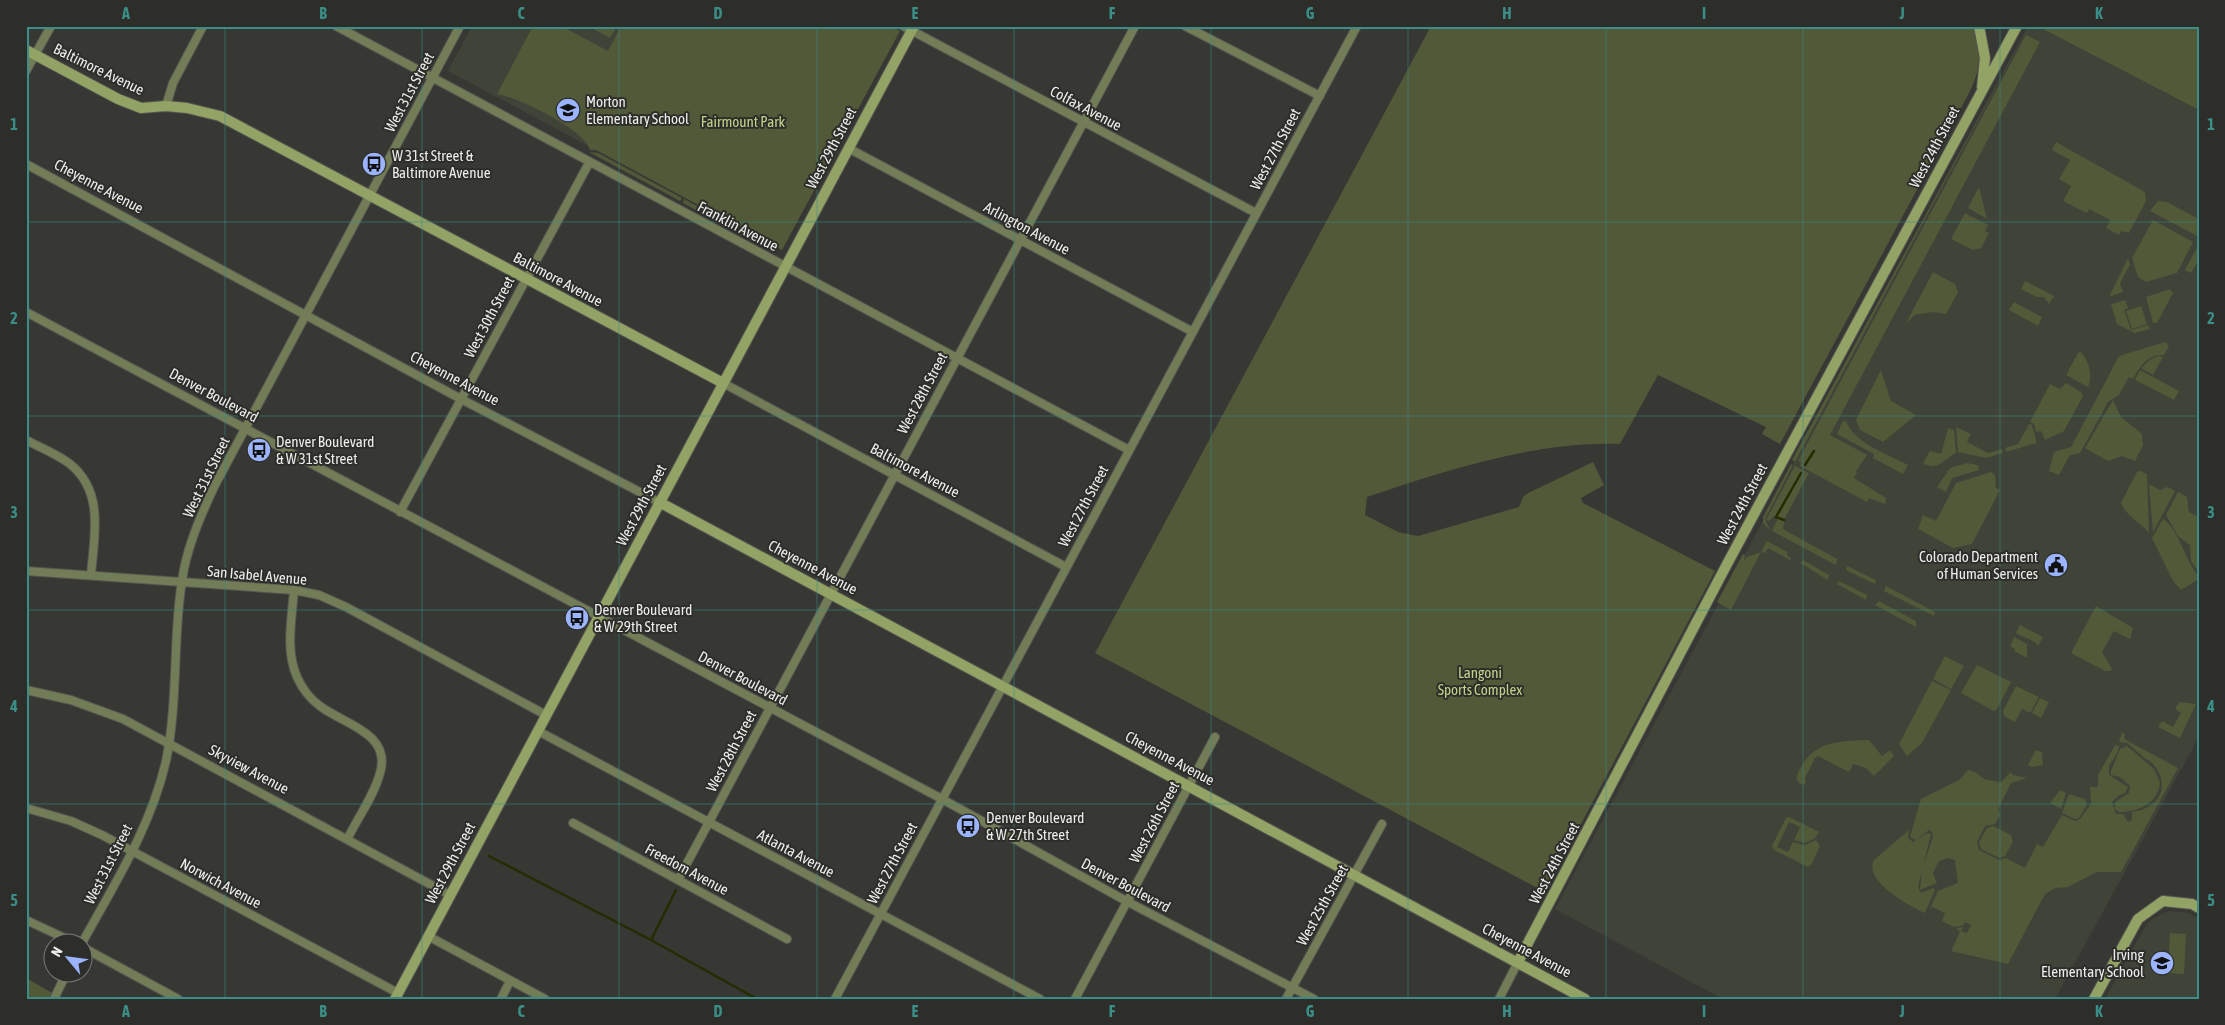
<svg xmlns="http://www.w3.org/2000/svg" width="2225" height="1025" font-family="'Asap Condensed',sans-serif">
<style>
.built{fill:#404338}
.green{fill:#515939}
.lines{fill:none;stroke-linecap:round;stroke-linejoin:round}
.stream{stroke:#242c00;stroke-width:2.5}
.street-casing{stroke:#545551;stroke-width:10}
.secondary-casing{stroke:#545551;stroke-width:12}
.street{stroke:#727c56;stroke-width:8}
.secondary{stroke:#93a265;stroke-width:10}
.grid{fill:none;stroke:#3b8e87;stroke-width:1;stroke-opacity:0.55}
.labels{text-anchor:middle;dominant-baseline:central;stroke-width:4;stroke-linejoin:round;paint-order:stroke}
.street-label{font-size:15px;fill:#edeeeb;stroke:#2d2e2a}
.poi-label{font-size:15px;fill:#edeeeb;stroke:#2d2e2a;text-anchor:start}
.park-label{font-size:15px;fill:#c1d38b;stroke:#2d2e2a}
.neatline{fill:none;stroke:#3b8e87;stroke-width:2}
.grid-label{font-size:16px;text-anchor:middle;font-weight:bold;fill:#3b8e87}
</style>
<rect width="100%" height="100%" fill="#373834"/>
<!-- built -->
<path class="built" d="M472,26H661L594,149L448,71Z
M2028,26H2037L2199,110V737L2055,999H1723L1555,909Z
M2169,911L2189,913L2199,919V999H2105L2145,927L2152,919Z"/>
<!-- green -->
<path class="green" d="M533,26H561L608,51L621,26H891L900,31L782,250L596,150H590C586,130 515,96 497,94Z
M588,26H617L610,38Z
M1431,26H1974C1982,52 1981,69 1969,93L1780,444L1762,434L1766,427L1658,375L1620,444C1536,441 1446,470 1367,497L1365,515L1398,532L1418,536L1519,507L1523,497L1528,493L1593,462L1604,485L1581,498L1583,503L1715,571L1545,892L1095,653Z
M2037,26H2199V110Z
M2024,34L1795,462L1792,460Z
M2026,35L2040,42L1830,435L1867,455L1856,471L1857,473L1854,478L1886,498L1885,504L1869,498L1867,502L1800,466L1801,462L1798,461Z
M2056,142L2145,192L2146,201L2129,233L2121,231L2119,235L2106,228L2110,220L2089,209L2087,213L2063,201L2071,186L2059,179L2070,160L2052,150Z
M589,152L598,153L682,198L680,201Z
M1979,187L1987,219L1968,208Z
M684,199L777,249L775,252L683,203Z
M2158,201L2167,202L2199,219V237L2150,211Z
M1965,213L1988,225L1985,231L1989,233L1981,248L1973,250L1951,239Z
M2153,220L2193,242L2177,273L2146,282L2138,277L2132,258Z
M2199,244V259L2191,273L2185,270Z
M2128,258L2130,265L2120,283L2123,292L2109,297Z
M1933,272L1955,284L1958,292L1946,314L1932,312L1915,315L1906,323Z
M2025,281L2054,296L2049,304L2044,297H2037L2021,289Z
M2170,289L2173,293L2157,323H2153L2146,297Z
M2125,300L2128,308L2124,310L2131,330L2148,325L2150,329L2135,333L2117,324L2111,304Z
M2014,302L2042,317L2038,326L2009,310Z
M2141,306L2147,324L2132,329L2126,311Z
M2165,342L2169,346L2164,355C2148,354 2140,366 2133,379L2129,377L2119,395L2108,402L2080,453L2070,455L2059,475L2049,471L2054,452L2071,447L2119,356Z
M2081,352C2089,361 2093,376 2088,387L2066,375L2078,353Z
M2159,356L2163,357L2153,375L2141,368L2151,359Z
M1881,370L1891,401L1916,415L1883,442L1860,430L1856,420Z
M2140,370L2179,391L2174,400L2135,380Z
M2066,383L2081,392L2083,396L2064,431L2045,440L2041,431L2036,432L2034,424L2030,422L2050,384L2060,389Z
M2113,400L2121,417L2142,434L2143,445L2135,461L2122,456L2108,461L2085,448Z
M1843,421H1846C1855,444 1888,454 1908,465L1903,474L1873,458L1874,454L1837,434Z
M2029,424L2032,425L2037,443L2006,452L2005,448L2018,444Z
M1956,427L1971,434L1967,442L1988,453L2002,449L2003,453L1986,458L1958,452Z
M1948,428L1954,430L1956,453C1943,459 1939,472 1923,463L1930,451L1941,454Z
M1967,463L1978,465L1979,470L1952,478L1946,492L1937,487L1950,468Z
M1791,464L1793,465L1765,519L1770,530L1763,523V517Z
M1795,466L1809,473L1785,518L1783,529L1837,559L1836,565L1772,531L1778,518L1774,516L1769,521L1766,520Z
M2141,471L2147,474L2149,533C2141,523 2124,514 2121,503L2137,472Z
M1991,472L1995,475L1996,488L2000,490L1972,544L1953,548L1918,529L1923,515L1936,521L1956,483Z
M2149,484L2160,490L2167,487L2174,490V493L2153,532Z
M2178,492L2187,497L2189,512L2199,517V573L2191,561L2190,545L2178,536L2166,515Z
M2163,519C2179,528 2185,562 2199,576V579L2181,590L2173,581L2152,538Z
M1767,541L1787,552V555L1791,558L1790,560L1768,548L1765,553L1761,552L1731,610L1717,602L1743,554L1745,555L1744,561L1747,557L1761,552Z
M1795,560L1800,563L1803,560L1829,575L1828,580Z
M1847,566L1876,580L1875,584L1846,570Z
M1839,581L1867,595L1866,600L1837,584Z
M1886,586L1935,612L1934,616L1884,591Z
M1879,601L1916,621V627L1875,605Z
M2096,606L2133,628L2130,639L2114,631L2102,652L2112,669L2110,671H2105L2071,653Z
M2020,625L2043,637L2038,646C2033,638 2024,639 2016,633Z
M2014,637L2027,644V658L2014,651L2015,649L2010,646Z
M1945,656L1964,666L1951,689L1933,679Z
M1977,665L2011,682L1997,709L1994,711L1961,693Z
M1932,681L1951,690L1922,743L1907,756L1899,744Z
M2016,686L2039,697L2030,713L2022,709L2015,722L2004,716L2003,711Z
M2040,698L2049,702L2041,718L2032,713Z
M2179,702L2196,704L2180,738L2158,727L2162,721L2173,727L2181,713L2175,709Z
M2122,732L2125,734L2124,739L2178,768L2121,872H2097L2068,887L2055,888L2045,894L2008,964L1951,951L1960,932L1956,928L1963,927L1961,931L1967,933L1971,925L1965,922L1964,925L1954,927L1942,921L1945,913L1933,907L1930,908L1938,891L1958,883L1955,860L1948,858L1939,861L1933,873L1937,883L1920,890L1922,869L1933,837L1932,832L1929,830L1916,840L1910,837L1921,799L1959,780L1968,770C1977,771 1981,778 1987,780C1993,781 1995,780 2000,783L2011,772L2013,775L2027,778L2011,783L1998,809L2000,815L1995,824L1985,826L1977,842L1979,850L1999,860L2006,858L2025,868L2037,844L2043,847L2062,815L2075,821L2080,819L2091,804L2090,787H2098V775L2115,745L2119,746C2118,755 2113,759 2109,766V775L2128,787L2125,793L2118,796L2112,802L2116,814H2123L2128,822L2132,820V812C2163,808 2172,781 2149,760H2147L2127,743L2119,742Z
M1869,740L1882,756L1890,750L1894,756L1874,776L1866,768L1853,764L1849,772L1818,756L1815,758L1805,778L1806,783L1802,785L1798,782C1795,776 1799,770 1803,764C1817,740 1844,741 1869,740Z
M2127,746L2154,769L2160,783C2158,803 2139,812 2119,812L2115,809V802L2129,793L2130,786L2120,777L2111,775V771L2120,749Z
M2036,750L2042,752L2043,765L2032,767L2028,765Z
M2060,790L2066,793L2061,809L2050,803Z
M2069,794L2085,799L2087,804L2079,818L2075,819L2062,813Z
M1789,817L1819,832L1815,838L1805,843L1794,840L1800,827L1789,822L1777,847L1788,852L1793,842L1805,845L1816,840L1820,846L1811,865L1808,867L1774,850L1772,846L1786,818Z
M1993,826L2011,835L2013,842L2005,856L1999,858L1981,849L1979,842L1987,828Z
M1909,830L1908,838L1913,842L1927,833L1931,834L1918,887L1921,893L1933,888L1935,890L1925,913C1909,906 1863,881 1874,860Z
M2170,933L2186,934L2184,974L2168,973Z
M26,978L63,999H26Z"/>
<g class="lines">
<!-- stream -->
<path class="stream" d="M1805,465L1814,451
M1784,520L1776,517L1801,473
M489,856L651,940L757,999
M651,940L676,890"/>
<!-- street casing -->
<g class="street-casing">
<path id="street" d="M336,26L1129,450
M903,26L1256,213
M1185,26L1320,96
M26,71L51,26
M166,106L173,83L203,26
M848,148L1193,332
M26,164L461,399L659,502
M26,312L942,799L1128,902L1314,999
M723,383L1066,567
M26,440C41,448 57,454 70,464C105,492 94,537 91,575
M400,512L589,163
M26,571L294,590L319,595L346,607L546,715
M294,590C292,618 285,650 297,677C302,688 310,699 320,706C343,724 392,733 380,773C374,796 358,817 348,838
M26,690L71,700L123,719L450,895
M538,731L1040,999
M26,808L71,821L102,835L398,993
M573,823L787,939
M678,880L1135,26
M26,920L73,942
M428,936L545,999
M82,943C114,885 151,827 166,761C179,698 172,632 184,569C190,540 202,513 214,487L460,26
M82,947L178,999
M54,999L67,972
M501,999L510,981
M835,999L1357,26
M1075,999L1215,737
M1286,999L1382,824
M1499,999L1518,962"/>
</g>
<!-- secondary casing -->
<g class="secondary-casing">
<path id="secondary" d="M1979,26L1985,58L1982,87
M26,50L118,99L141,108L166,106L187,108L220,116L723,383
M659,502L1585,999
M1518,962L1726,566L2017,26
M395,999L914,26
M2094,999L2138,919L2163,901L2192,904L2199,908"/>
</g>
<!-- street -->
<use href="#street" class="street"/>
<!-- secondary -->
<use href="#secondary" class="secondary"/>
</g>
<!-- grid -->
<path class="grid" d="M225,26V999M422,26V999M619,26V999M817,26V999M1014,26V999M1211,26V999M1408,26V999M1606,26V999M1803,26V999M2000,26V999M26,222H2199M26,416H2199M26,610H2199M26,804H2199"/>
<!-- icons -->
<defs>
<g id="school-disc" transform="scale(1.25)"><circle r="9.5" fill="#9cb4fd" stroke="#2d2e2a"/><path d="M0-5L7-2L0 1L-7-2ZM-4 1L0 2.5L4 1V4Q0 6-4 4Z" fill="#111"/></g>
<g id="bus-disc" transform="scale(1.25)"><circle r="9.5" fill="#9cb4fd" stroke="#2d2e2a"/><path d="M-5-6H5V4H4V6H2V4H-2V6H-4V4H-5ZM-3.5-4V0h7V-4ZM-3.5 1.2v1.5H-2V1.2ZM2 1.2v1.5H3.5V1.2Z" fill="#111"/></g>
<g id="civic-disc" transform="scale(1.25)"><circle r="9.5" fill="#9cb4fd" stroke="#2d2e2a"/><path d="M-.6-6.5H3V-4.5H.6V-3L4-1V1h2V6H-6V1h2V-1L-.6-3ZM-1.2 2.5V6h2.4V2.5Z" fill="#111"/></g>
</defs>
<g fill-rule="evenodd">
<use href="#school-disc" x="568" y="110"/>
<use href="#bus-disc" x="374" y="164"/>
<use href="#bus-disc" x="259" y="450"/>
<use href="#civic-disc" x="2056" y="565"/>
<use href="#bus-disc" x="577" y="618"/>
<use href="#bus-disc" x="968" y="826"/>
<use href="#school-disc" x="2162" y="963"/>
</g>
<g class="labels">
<!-- street labels -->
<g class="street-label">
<text transform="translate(99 69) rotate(26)">Baltimore Avenue</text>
<text transform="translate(409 92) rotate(-62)">West 31st Street</text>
<text transform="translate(1086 108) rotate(28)">Colfax Avenue</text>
<text transform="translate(1934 147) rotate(-62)">West 24th Street</text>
<text transform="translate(831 148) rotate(-62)">West 29th Street</text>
<text transform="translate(1275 149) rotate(-62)">West 27th Street</text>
<text transform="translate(99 186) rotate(28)">Cheyenne Avenue</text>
<text transform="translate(738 226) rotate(28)">Franklin Avenue</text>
<text transform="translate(1027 228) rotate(28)">Arlington Avenue</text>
<text transform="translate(558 279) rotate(28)">Baltimore Avenue</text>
<text transform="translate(489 317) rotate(-62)">West 30th Street</text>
<text transform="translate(455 378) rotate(28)">Cheyenne Avenue</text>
<text transform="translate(922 393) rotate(-62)">West 28th Street</text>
<text transform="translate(214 395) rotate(28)">Denver Boulevard</text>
<text transform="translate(915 470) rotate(28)">Baltimore Avenue</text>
<text transform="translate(206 477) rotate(-64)">West 31st Street</text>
<text transform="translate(1742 504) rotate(-62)">West 24th Street</text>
<text transform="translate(641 505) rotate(-62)">West 29th Street</text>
<text transform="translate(1083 506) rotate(-62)">West 27th Street</text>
<text transform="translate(813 567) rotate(28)">Cheyenne Avenue</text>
<text transform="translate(257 575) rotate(5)">San Isabel Avenue</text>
<text transform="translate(743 678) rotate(28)">Denver Boulevard</text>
<text transform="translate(731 751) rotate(-62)">West 28th Street</text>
<text transform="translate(1170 758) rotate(28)">Cheyenne Avenue</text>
<text transform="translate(249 769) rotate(28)">Skyview Avenue</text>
<text transform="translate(1154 822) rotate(-62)">West 26th Street</text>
<text transform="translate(796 853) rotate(28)">Atlanta Avenue</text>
<text transform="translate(450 863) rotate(-62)">West 29th Street</text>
<text transform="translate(892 863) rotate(-62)">West 27th Street</text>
<text transform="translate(1554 863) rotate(-62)">West 24th Street</text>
<text transform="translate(108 864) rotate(-63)">West 31st Street</text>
<text transform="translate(687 869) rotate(28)">Freedom Avenue</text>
<text transform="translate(221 883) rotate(28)">Norwich Avenue</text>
<text transform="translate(1126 885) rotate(28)">Denver Boulevard</text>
<text transform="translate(1322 905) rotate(-61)">West 25th Street</text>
<text transform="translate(1527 950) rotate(28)">Cheyenne Avenue</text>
</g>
<!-- poi labels -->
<g class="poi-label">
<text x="586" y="101">Morton<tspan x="586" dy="17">Elementary School</tspan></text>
<text x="392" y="155">W 31st Street &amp;<tspan x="392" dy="17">Baltimore Avenue</tspan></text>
<text x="276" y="441">Denver Boulevard<tspan x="276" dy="17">&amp; W 31st Street</tspan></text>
<text x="2038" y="556" text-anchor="end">Colorado Department<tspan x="2038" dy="17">of Human Services</tspan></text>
<text x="594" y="609">Denver Boulevard<tspan x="594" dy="17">&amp; W 29th Street</tspan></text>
<text x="986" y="817">Denver Boulevard<tspan x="986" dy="17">&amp; W 27th Street</tspan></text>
<text x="2144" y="954" text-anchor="end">Irving<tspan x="2144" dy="17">Elementary School</tspan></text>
</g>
<!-- park labels -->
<g class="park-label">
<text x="743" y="121">Fairmount Park</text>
<text x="1480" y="672">Langoni<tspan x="1480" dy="17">Sports Complex</tspan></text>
</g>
</g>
<!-- border -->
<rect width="2225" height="1025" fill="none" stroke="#2d2e2a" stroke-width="55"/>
<!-- north arrow -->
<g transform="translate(68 958) rotate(299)"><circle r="24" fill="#2d2e2a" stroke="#7a7b77"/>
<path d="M0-4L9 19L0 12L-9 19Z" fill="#9cb4fd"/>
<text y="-8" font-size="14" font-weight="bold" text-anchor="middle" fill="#edeeeb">N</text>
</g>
<rect x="28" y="28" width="2170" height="970" class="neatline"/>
<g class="grid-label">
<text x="126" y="19">A</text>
<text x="323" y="19">B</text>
<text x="521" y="19">C</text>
<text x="718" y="19">D</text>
<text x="915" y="19">E</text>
<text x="1112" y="19">F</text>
<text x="1310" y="19">G</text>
<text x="1507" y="19">H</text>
<text x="1704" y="19">I</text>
<text x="1902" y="19">J</text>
<text x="2099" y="19">K</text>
<text x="14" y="130">1</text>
<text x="2211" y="130">1</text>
<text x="14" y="324">2</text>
<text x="2211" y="324">2</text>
<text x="14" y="518">3</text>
<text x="2211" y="518">3</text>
<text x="14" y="712">4</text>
<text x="2211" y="712">4</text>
<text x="14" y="906">5</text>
<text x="2211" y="906">5</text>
<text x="126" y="1017">A</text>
<text x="323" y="1017">B</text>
<text x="521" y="1017">C</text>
<text x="718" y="1017">D</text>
<text x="915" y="1017">E</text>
<text x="1112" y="1017">F</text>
<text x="1310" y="1017">G</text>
<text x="1507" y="1017">H</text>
<text x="1704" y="1017">I</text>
<text x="1902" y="1017">J</text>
<text x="2099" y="1017">K</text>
</g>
</svg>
